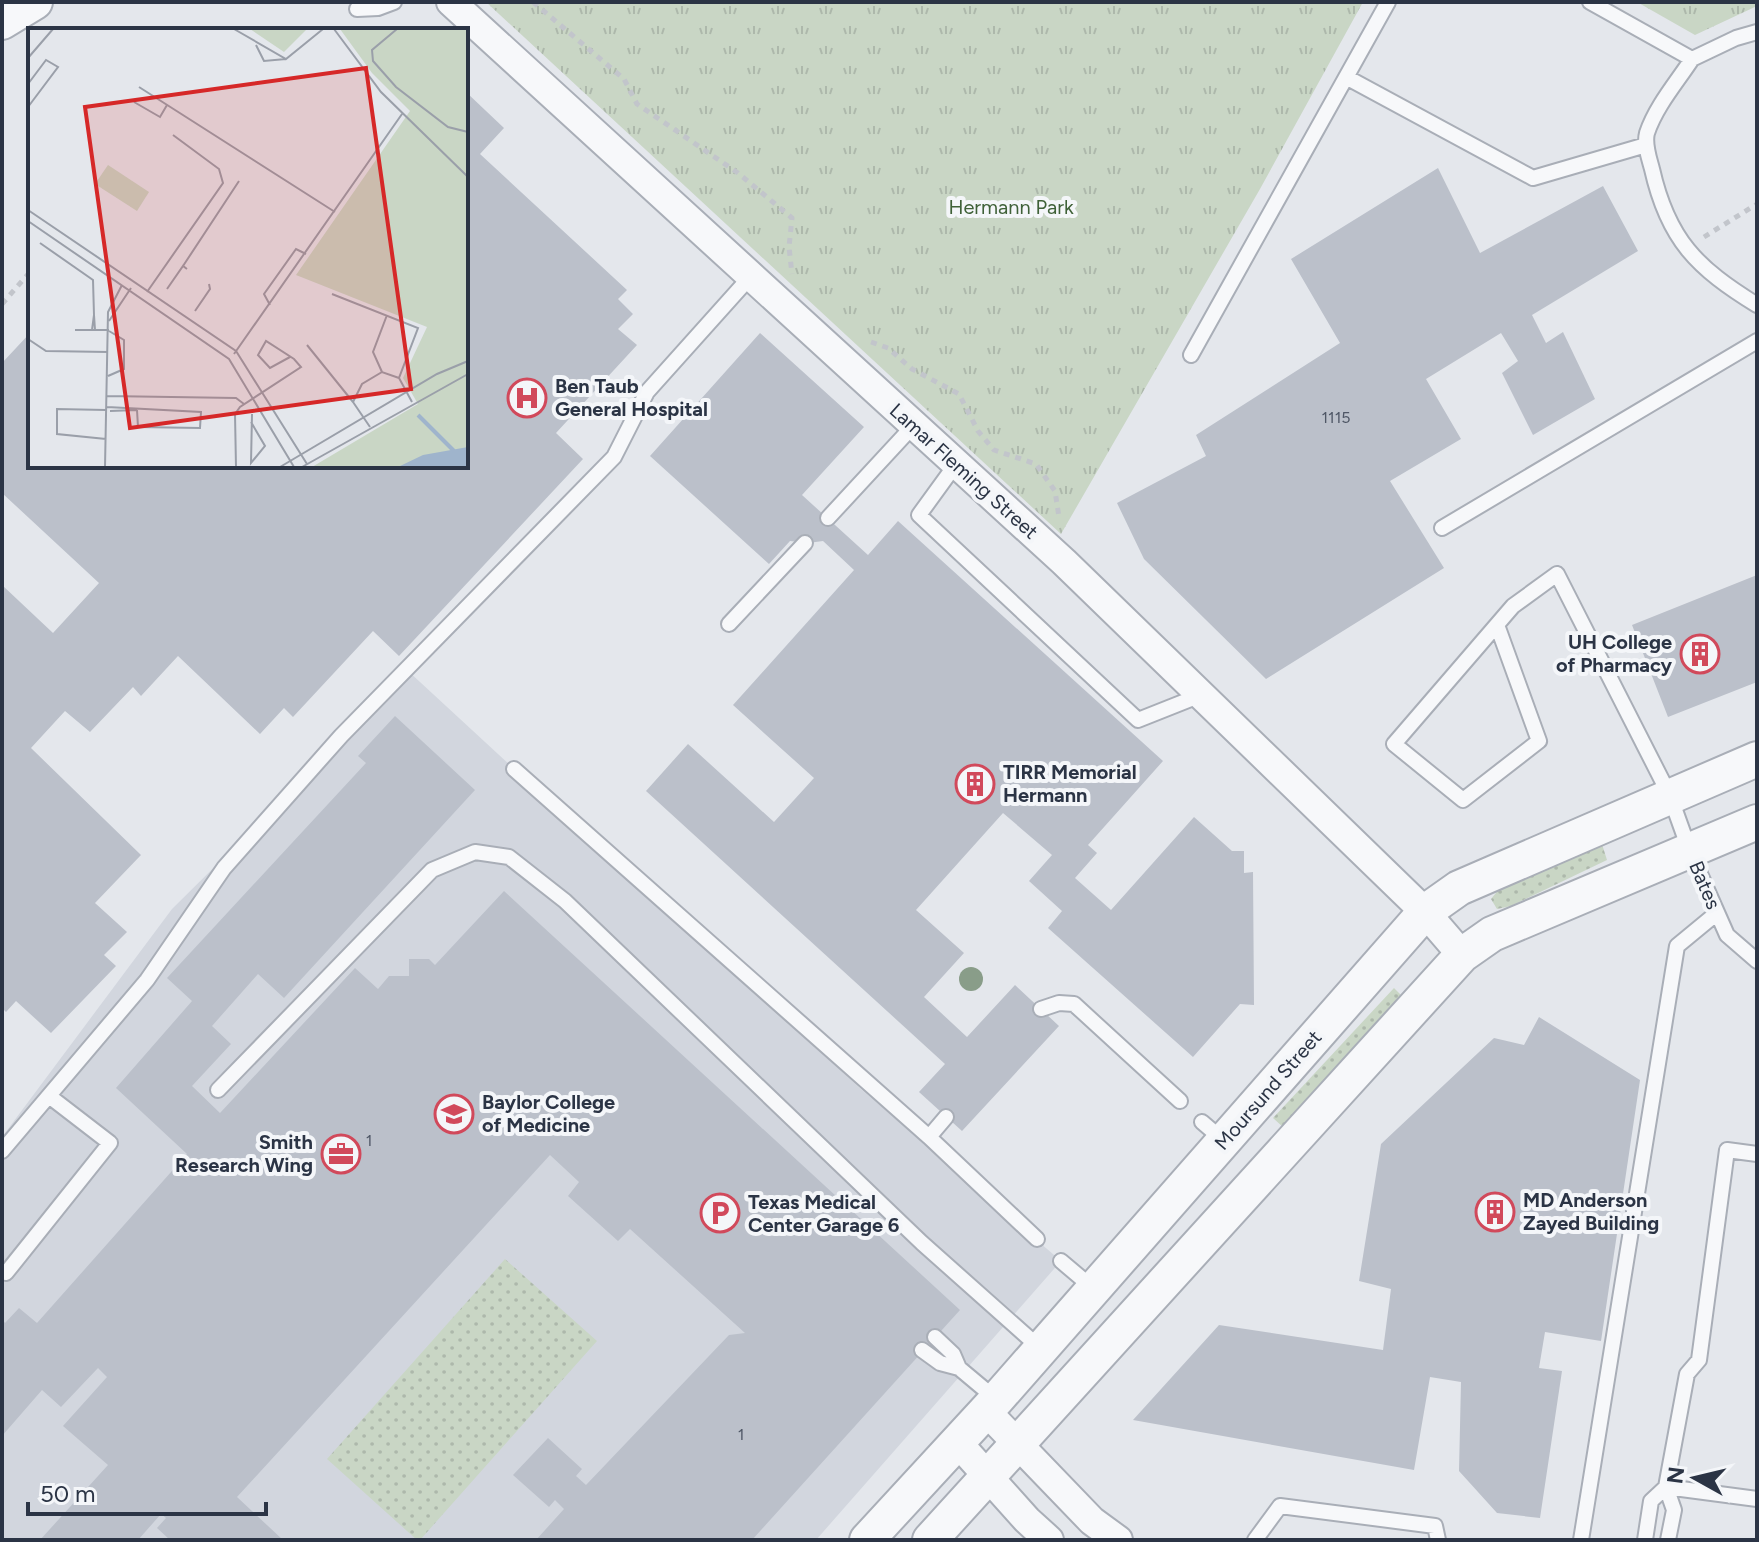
<svg xmlns="http://www.w3.org/2000/svg" width="1759" height="1542" font-family="Figtree,sans-serif">
<style>
.built{fill:#d2d6de}
.grass{fill:url(#grass-dots)}
.park{fill:url(#park-tufts)}
.building{fill:#bbc0ca}
.lines{fill:none;stroke-linecap:round;stroke-linejoin:round}
.service-casing{stroke:#a9aeb7;stroke-width:18}
.minor-casing{stroke:#a9aeb7;stroke-width:32}
.tertiary-casing{stroke:#a9aeb7;stroke-width:38}
.path{stroke:#c2c5cb;stroke-width:5;stroke-dasharray:6 6;stroke-linecap:butt}
.service{stroke:#f7f8fa;stroke-width:14}
.minor{stroke:#f7f8fa;stroke-width:28}
.tertiary{stroke:#f7f8fa;stroke-width:34}
.tree{fill:#899d89}
.labels{text-anchor:middle;dominant-baseline:central;stroke-width:8;stroke-linejoin:round;paint-order:stroke}
.number-label{font-size:16px;fill:#4f5766}
.park-label{font-size:20px;fill:#3f6138;stroke:#f4f6f9}
.poi-label{font-size:20px;font-weight:bold;fill:#2b3445;stroke:#f4f6f9;text-anchor:start}
.street-label{font-size:20px;fill:#2b3445;stroke:#f4f6f9}
.inset-river{fill:none;stroke:#9fb4cc;stroke-width:4}
.inset-road{fill:none;stroke:#9a9fa9;stroke-width:2}
.view{fill:#d62828;fill-opacity:0.15;stroke:#d62828;stroke-width:4}
.inset-edge{fill:none;stroke:#2b3445;stroke-width:4}
</style>
<defs>
<pattern id="grass-dots" width="8" height="8" patternUnits="userSpaceOnUse" patternTransform="scale(2)"><rect width="8" height="8" fill="#c9d6c5"/><path d="M2 2h.1M6 6h.1" fill="none" stroke="#adb8ab" stroke-width="1.8" stroke-linecap="round"/></pattern>
<pattern id="park-tufts" width="24" height="20" patternUnits="userSpaceOnUse" patternTransform="scale(2)"><rect width="24" height="20" fill="#c9d6c5"/><path d="M3 7l-1-3M5 7V3M7 7l1-3M15 17l-1-3M17 17v-4M19 17l1-3" fill="none" stroke="#adb8ab"/></pattern>
</defs>
<rect width="100%" height="100%" fill="#e4e7ec"/>
<!-- built -->
<path class="built" d="M407,670L862,1090L1061,1261L816,1540H2V1137L172,909L300,782Z"/>
<!-- grass -->
<path class="grass" d="M1601,841L1607,860L1511,906L1497,909L1491,899L1500,888Z
M1394,988L1403,997L1284,1128L1273,1118Z
M505,1259L597,1341L420,1540H417L327,1459Z"/>
<!-- park -->
<path class="park" d="M486,2H1363L1260,189L1061,534Z
M1637,2H1757V6L1695,35Z"/>
<!-- building -->
<path class="building" d="M466,92L504,128L480,154L627,290L618,299L633,314L618,329L637,345L556,433L583,459L399,656L373,631L293,717L284,708L260,734L178,656L141,696L133,687L90,732L65,711L31,748L141,855L95,903L127,932L104,955L116,966L51,1033L16,1001L6,1012L2,1008V585L53,633L99,583L2,493V363L30,333V466H466Z
M1438,168L1480,253L1603,186L1638,251L1532,315L1546,343L1563,332L1595,399L1533,435L1502,373L1518,361L1501,333L1426,379L1461,439L1390,481L1444,568L1266,679L1144,559L1117,503L1206,456L1196,435L1340,343L1291,259Z
M760,333L864,427L802,495L868,555L898,521L1163,761L1088,845L1097,853L1075,878L1111,910L1194,817L1232,851H1244V873L1253,872L1254,1005L1240,1004L1193,1057L1048,928L1062,911L1029,881L1052,855L1003,813L916,910L964,953L924,997L967,1037L1015,985L1059,1026L962,1131L919,1092L945,1064L646,791L688,744L774,822L814,778L733,705L854,570L823,541L808,543L790,541L769,564L650,456Z
M1757,575V682L1668,717L1632,625Z
M395,716L475,790L284,998L258,974L212,1026L231,1044L192,1086L220,1113L355,968L378,989L389,976H409V959H429L435,965L504,891L960,1310L752,1540H536L564,1509L555,1500L549,1507L513,1475L548,1438L582,1469L576,1476L586,1485L729,1335L745,1333L630,1229L618,1241L568,1196L579,1182L550,1155L237,1497L283,1540H170L157,1528L166,1518L161,1514L138,1540H40L108,1465L63,1426L107,1377L98,1368L61,1407L42,1390L2,1436V1319L5,1323L19,1308L37,1323L187,1154L116,1088L192,1001L167,978L366,763L358,756Z
M1539,1017L1640,1080L1601,1341L1545,1332L1539,1368L1562,1371L1540,1518L1497,1513L1459,1471L1461,1382L1430,1377L1414,1470L1133,1420L1219,1325L1383,1350L1391,1289L1359,1281L1381,1144L1494,1038L1524,1045Z"/>
<g class="lines">
<!-- service casing -->
<g class="service-casing">
<path id="service" d="M1590,2L1692,59L1736,38L1757,32
M357,9L378,8L394,2
M1692,59C1677,82 1656,106 1647,133C1644,144 1649,158 1652,169C1668,240 1697,268 1757,305
M1346,77L1533,178L1646,145
M1191,355L1388,2
M956,464L919,515L1138,720L1201,695
M828,518L914,425
M1442,528L1757,341
M729,624L805,543
M1497,625L1539,741L1463,800L1394,744L1513,606L1557,574L1670,796L1689,849L1727,935L1757,961
M514,769L929,1137
M1041,1009L1059,1003L1074,1004L1180,1101
M218,1090L432,870L475,852L509,857L565,901L922,1243L1040,1348
M946,1117L929,1137L1037,1239
M1202,1122L1223,1140
M2,1151L147,980L224,868L341,736L614,457L647,392L751,276
M1061,1261L1094,1289
M6,1273L110,1143L49,1096
M935,1337L953,1354L959,1368L996,1399
M922,1350L940,1363L959,1368
M1666,1487L1757,1499
M1255,1540L1280,1506L1435,1526L1438,1540
M1581,1540L1677,946L1717,913
M1645,1540L1651,1501L1666,1487
M1668,1540L1674,1510L1666,1487L1687,1374L1699,1360L1727,1150L1757,1154"/>
</g>
<!-- minor casing -->
<g class="minor-casing">
<path id="minor" d="M451,2L1064,562L1425,912L1462,955
M986,1411L1092,1521L1118,1540
M958,1443L1027,1520L1049,1540"/>
</g>
<!-- tertiary casing -->
<g class="tertiary-casing">
<path id="tertiary" d="M2,22L35,2
M867,1540L997,1399L1425,912L1459,888L1757,759
M930,1540L1462,955L1492,934L1757,822"/>
</g>
<!-- path -->
<path class="path" d="M533,2L624,79L637,104L738,173L792,218L789,247L792,274
M1704,237L1757,204
M2,304L30,272
M871,342L888,348L912,369L959,394L978,431L994,450L1036,464L1055,491L1059,517"/>
<!-- service -->
<use href="#service" class="service"/>
<!-- minor -->
<use href="#minor" class="minor"/>
<!-- tertiary -->
<use href="#tertiary" class="tertiary"/>
</g>
<!-- trees -->
<circle class="tree" cx="971" cy="979" r="12"/>
<!-- icons -->
<defs>
<g id="hospital-ring" transform="scale(2)"><circle r="9.5" fill="#f4f6f9" stroke="#d1495b" stroke-width="1.5"/><path d="M-5-5h3v3.5h4V-5h3V5h-3V1.5h-4V5h-3Z" fill="#d1495b"/></g>
<g id="building-ring" transform="scale(2)"><circle r="9.5" fill="#f4f6f9" stroke="#d1495b" stroke-width="1.5"/><path d="M-4-6H4V6H1V3H-1V6H-4ZM-2.5-4.3h1.7v1.8h-1.7ZM.8-4.3h1.7v1.8H.8ZM-2.5-1h1.7V.8h-1.7ZM.8-1h1.7V.8H.8Z" fill="#d1495b"/></g>
<g id="university-ring" transform="scale(2)"><circle r="9.5" fill="#f4f6f9" stroke="#d1495b" stroke-width="1.5"/><path d="M0-5L7-2L0 1L-7-2ZM-4 1L0 2.5L4 1V4Q0 6-4 4Z" fill="#d1495b"/></g>
<g id="office-ring" transform="scale(2)"><circle r="9.5" fill="#f4f6f9" stroke="#d1495b" stroke-width="1.5"/><path d="M-6-3h4V-5.5h4V-3h4V5H-6ZM-1-4.5V-3h2v-1.5ZM-6 0V1H6V0Z" fill="#d1495b"/></g>
<g id="parking-ring" transform="scale(2)"><circle r="9.5" fill="#f4f6f9" stroke="#d1495b" stroke-width="1.5"/><path d="M-3.5-5.5H1a3.5 3.5 0 0 1 0 7H-1V5.5H-3.5ZM-1-3.4V-.6H.8a1.4 1.4 0 0 0 0-2.8Z" fill="#d1495b"/></g>
</defs>
<g fill-rule="evenodd">
<use href="#hospital-ring" x="527" y="398"/>
<use href="#building-ring" x="1700" y="654"/>
<use href="#building-ring" x="975" y="784"/>
<use href="#university-ring" x="454" y="1114"/>
<use href="#office-ring" x="341" y="1154"/>
<use href="#building-ring" x="1495" y="1212"/>
<use href="#parking-ring" x="720" y="1213"/>
</g>
<g class="labels">
<!-- number labels -->
<g class="number-label">
<text x="1336" y="417">1115</text>
<text x="369" y="1140">1</text>
<text x="741" y="1434">1</text>
</g>
<!-- park labels -->
<g class="park-label">
<text x="1011" y="207">Hermann Park</text>
</g>
<!-- poi labels -->
<g class="poi-label">
<text x="555" y="386">Ben Taub<tspan x="555" dy="23">General Hospital</tspan></text>
<text x="1672" y="642" text-anchor="end">UH College<tspan x="1672" dy="23">of Pharmacy</tspan></text>
<text x="1003" y="772">TIRR Memorial<tspan x="1003" dy="23">Hermann</tspan></text>
<text x="482" y="1102">Baylor College<tspan x="482" dy="23">of Medicine</tspan></text>
<text x="313" y="1142" text-anchor="end">Smith<tspan x="313" dy="23">Research Wing</tspan></text>
<text x="1523" y="1200">MD Anderson<tspan x="1523" dy="23">Zayed Building</tspan></text>
<text x="748" y="1202">Texas Medical<tspan x="748" dy="23">Center Garage 6</tspan></text>
</g>
<!-- street labels -->
<g class="street-label">
<text transform="translate(964 471) rotate(42)">Lamar Fleming Street</text>
<text transform="translate(1705 885) rotate(67)">Bates</text>
<text transform="translate(1268 1090) rotate(-49)">Moursund Street</text>
</g>
</g>
<!-- overview -->
<g transform="translate(28 28)">
<rect width="440" height="440" fill="#e4e7ec"/>
<path d="M80,137L121,164L109,183L67,156Z" fill="#c9d6c5"/>
<path d="M222,1H279L256,24ZM312,1H440V439H284L390,376L375,350L399,299L268,247L382,83L344,45Z" fill="#c9d6c5"/>
<path d="M440,419V439H370L395,427Z" fill="#9fb4cc"/>
<path class="inset-river" d="M390,387L426,423"/>
<path class="inset-road" d="M206,1L258,31L295,1M306,1L353,64L440,149M369,1L344,22L345,33L368,59L420,99L440,104M228,17L236,33L258,31M0,30L25,1M0,56L18,32L30,39L0,79M111,59L307,184M106,74L132,89L139,77M0,182L208,323L279,436M0,193L201,331L266,439M12,215L65,252L66,287M155,238L211,153M139,261L155,238L159,241M119,264L195,155L191,141L145,107M304,266L390,300L371,350L384,374M242,277L236,266L268,221L278,226M167,283L182,261L181,256M81,293L103,260M47,302H81M64,302L66,287L67,302M0,311L18,323L80,324M279,317L325,374M206,326L374,86M354,344L345,324L359,287M80,348L96,341V312L81,303M79,368L208,370L216,376M79,379L173,384L172,400L110,399L109,382M82,383L109,382M223,394L237,418L223,435L224,386M342,399L325,374L334,356L354,344L371,350M78,411L29,406V381L78,382M77,439L80,284L94,257M208,439L207,386L212,379L273,339L266,331L238,313L230,327L242,340L262,329M252,439L409,346L440,333M274,439L440,346"/>
<path class="view" d="M338,40L383,361L102,400L57,79Z"/>
<rect width="440" height="440" class="inset-edge"/>
</g>
<!-- border -->
<rect width="1759" height="1542" fill="none" stroke="#2b3445" stroke-width="8"/>
<!-- north arrow -->
<g transform="translate(1695 1478) rotate(278)" stroke="#f4f6f9" stroke-width="6" paint-order="stroke">
<path d="M0-6L14 30L0 20L-14 30Z" fill="#2b3445"/>
<text y="-12" font-size="22" font-weight="bold" text-anchor="middle" fill="#2b3445">N</text>
</g>
<!-- scale -->
<path d="M28 1502v12h238v-12" fill="none" stroke="#2b3445" stroke-width="4"/>
<text x="40" y="1502" font-size="24" fill="#2b3445" stroke="#f4f6f9" stroke-width="6" paint-order="stroke">50 m</text>
</svg>
